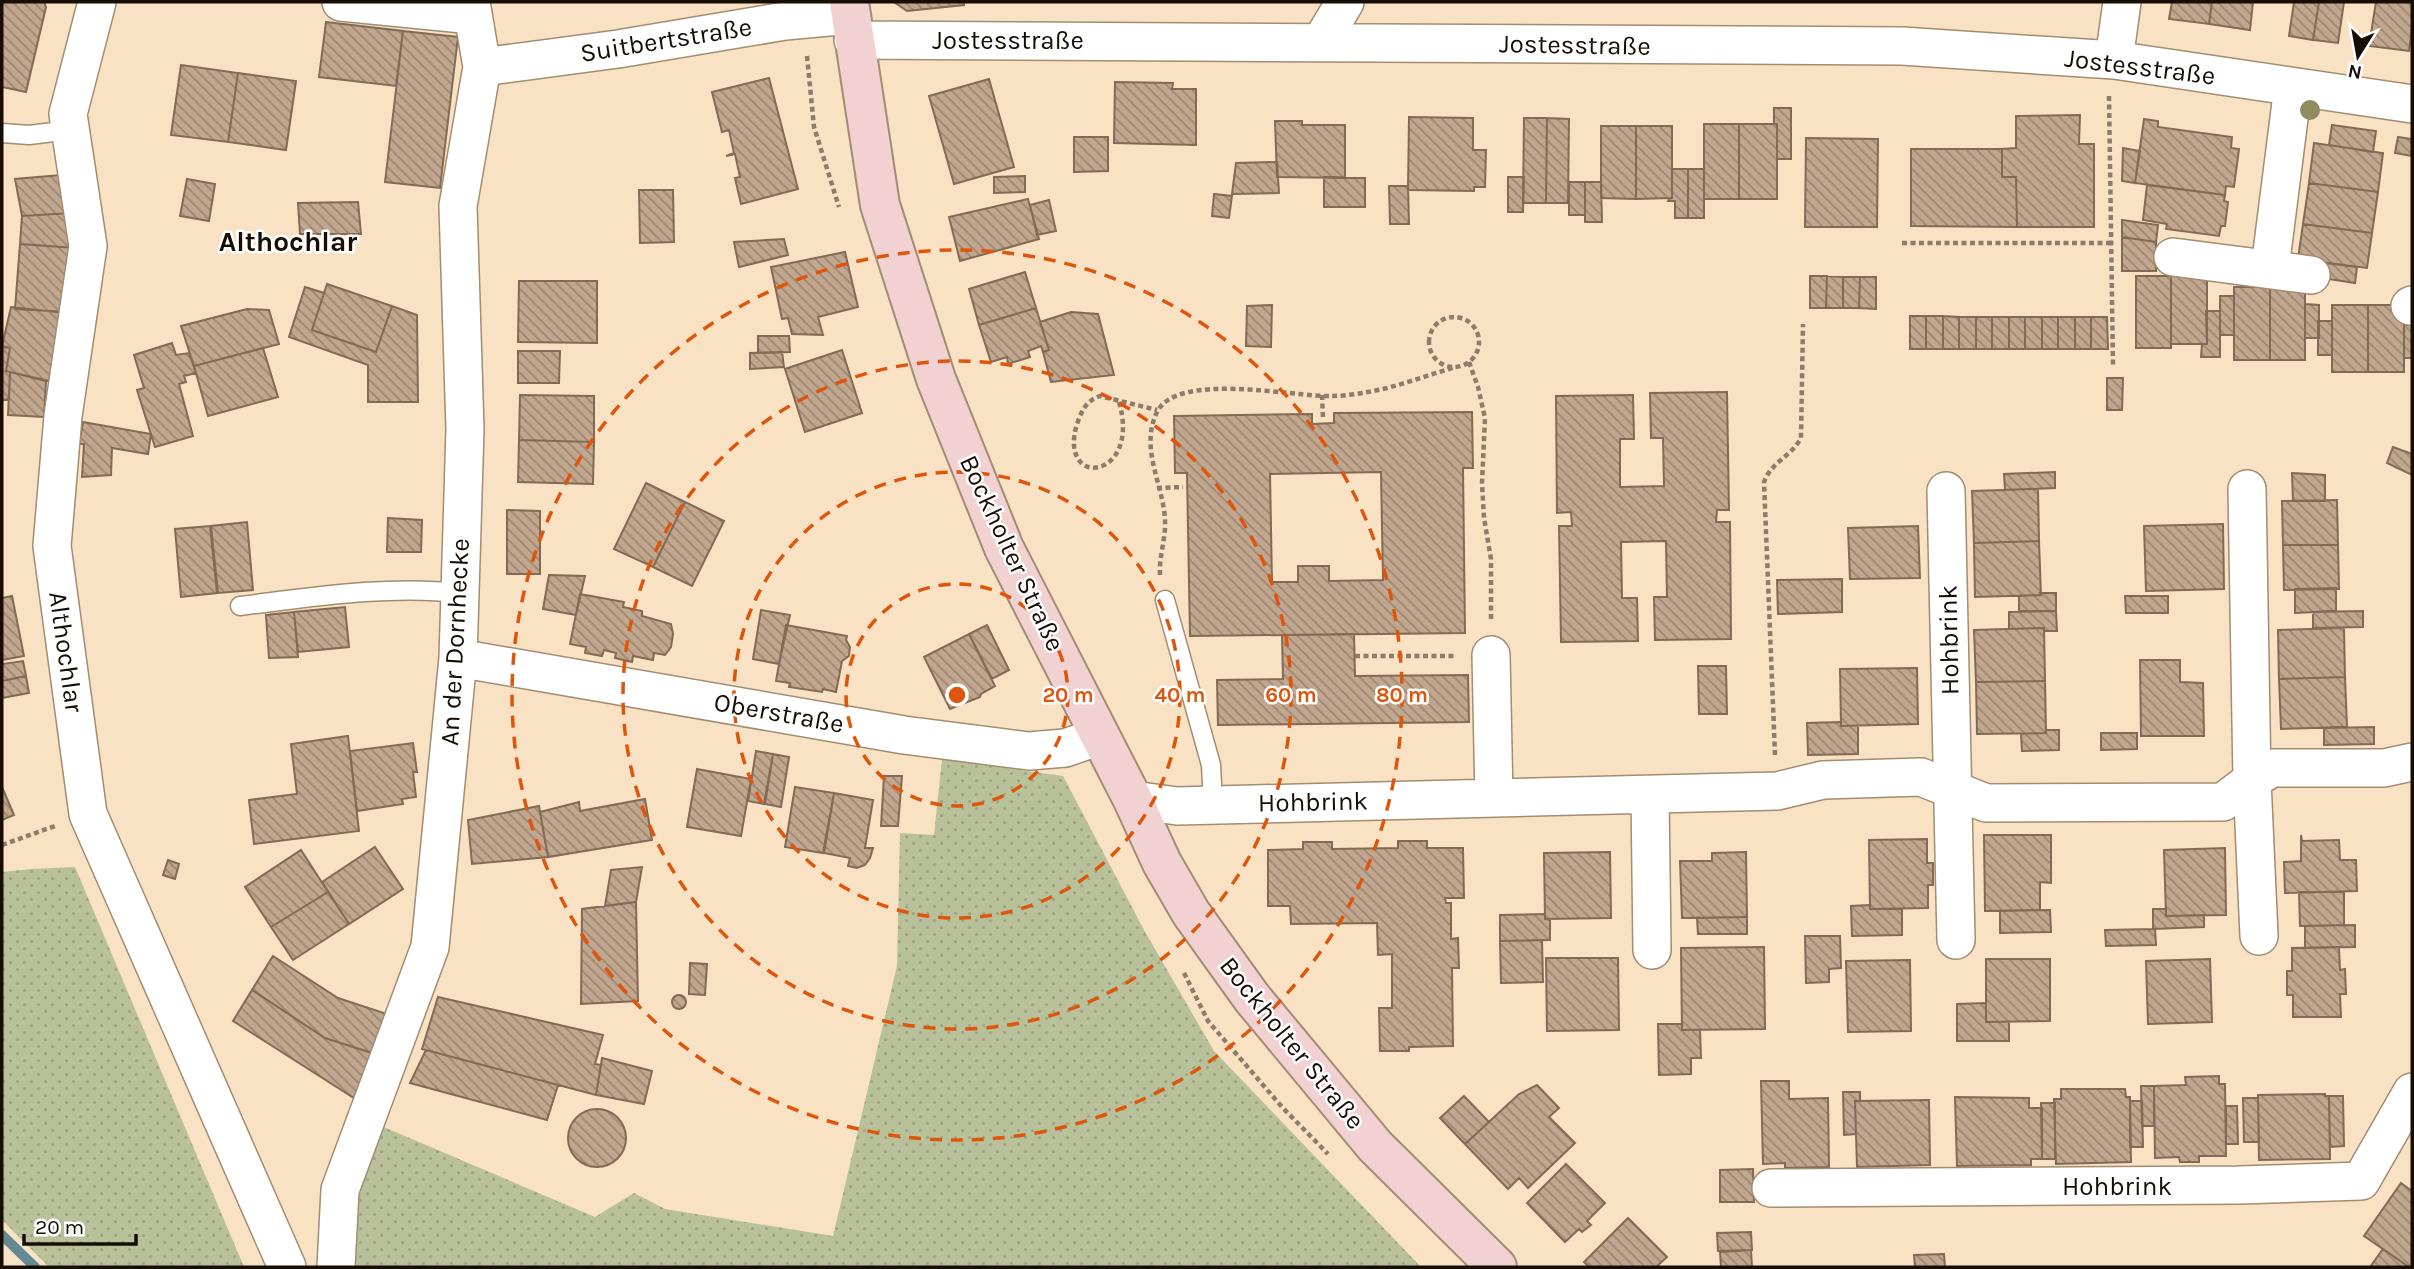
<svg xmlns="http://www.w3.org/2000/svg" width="2414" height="1269" font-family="Karla,sans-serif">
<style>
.grass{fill:url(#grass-dots)}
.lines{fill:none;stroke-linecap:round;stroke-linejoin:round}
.stream{stroke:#648992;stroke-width:10}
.building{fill:url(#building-back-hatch);stroke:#836a54;stroke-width:2;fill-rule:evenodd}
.lane-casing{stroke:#a28c72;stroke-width:21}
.street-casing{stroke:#a28c72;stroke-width:40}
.secondary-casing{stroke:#a28c72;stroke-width:42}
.path{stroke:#8c7c69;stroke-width:4.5;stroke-dasharray:5 3.5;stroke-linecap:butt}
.lane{stroke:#fff;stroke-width:18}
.street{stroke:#fff;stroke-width:37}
.secondary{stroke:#f1d1d2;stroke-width:38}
.tree{fill:#908b61}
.ring{fill:none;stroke:#de550c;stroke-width:3.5;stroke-dasharray:12 9}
.labels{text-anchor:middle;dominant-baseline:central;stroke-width:5;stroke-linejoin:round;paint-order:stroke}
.street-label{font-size:26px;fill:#160e05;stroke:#fff}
.neighbourhood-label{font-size:28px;font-weight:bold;fill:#160e05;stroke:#fff}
.centre{fill:#de550c;stroke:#fff;stroke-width:3.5}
.ring-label{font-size:21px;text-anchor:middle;font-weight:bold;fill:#de550c;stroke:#fff;stroke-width:5;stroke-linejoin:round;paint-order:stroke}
</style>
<defs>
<pattern id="grass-dots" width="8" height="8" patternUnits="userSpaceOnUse" patternTransform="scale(1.75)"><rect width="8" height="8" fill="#b8c19a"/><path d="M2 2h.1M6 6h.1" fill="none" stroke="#9da583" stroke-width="1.8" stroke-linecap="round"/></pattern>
<pattern id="building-back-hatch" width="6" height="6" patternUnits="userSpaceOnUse" patternTransform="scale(1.75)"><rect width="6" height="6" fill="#c2a78f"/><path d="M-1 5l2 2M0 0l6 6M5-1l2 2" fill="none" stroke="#9d8673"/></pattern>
</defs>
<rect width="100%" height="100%" fill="#f9e1c4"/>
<!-- grass -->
<path class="grass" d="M942,759L1063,776L1144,930L1214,1051L1421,1267H352L358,1175L379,1125L595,1217L634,1193L665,1209L833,1236L897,966L900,833L934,835Z
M75,867L244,1267H49L2,1220V872L31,869Z"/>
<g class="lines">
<!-- stream -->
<path class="stream" d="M2,1235L35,1267"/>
</g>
<!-- building -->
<path class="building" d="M2,2H44L46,7L26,92L2,87Z
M894,2H964V5L907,11Z
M2172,2H2212L2209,24L2169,19Z
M2212,2H2253L2250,30L2209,24Z
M2294,2H2319L2313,40L2289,36Z
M2319,2H2344L2338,43L2313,40Z
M2376,2H2412V29L2409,51L2369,46Z
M326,22L403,31L396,86L319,77Z
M403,31L458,37L440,188L385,182Z
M181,65L238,73L228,142L171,135Z
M238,73L296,81L286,150L228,142Z
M769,78L798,189L741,204L735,178L740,177L735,154L726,156L734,153L729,130L722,132L712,92Z
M989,79L1014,167L954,184L929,96Z
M1115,82L1173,83L1172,89H1196V145L1114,143Z
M1774,108H1791V159H1777V124H1774Z
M2080,115L2079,144H2094V227H2017L2016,177H2002V149L2016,148V116Z
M1409,117L1473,118V150H1486L1485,187H1474V191L1408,190Z
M1524,118H1547L1546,203H1523Z
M1547,118L1569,119L1568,203H1546Z
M2144,119L2158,121V127L2232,137L2231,148L2239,149L2234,187L2226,186L2225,195L2135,183Z
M1275,121H1302V125H1345V178L1277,177Z
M1704,124H1739V199H1704Z
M1739,124H1777V199H1739Z
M2332,125L2376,131L2373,152L2329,145Z
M1601,126H1636V199L1601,198Z
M1636,126H1672V198L1636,199Z
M1074,137H1108V171L1074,172Z
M2398,137L2412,139V156L2395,153Z
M1806,138L1878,139L1877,227H1805Z
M2314,143L2383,153L2378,192L2309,183Z
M2123,148L2140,151L2135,183L2122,181Z
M1911,149H2002V177H2016L2017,227L1911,226Z
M1277,162L1279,193L1232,194L1236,163Z
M1672,169H1688V218H1675V201H1668L1669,199L1672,198Z
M1688,169H1704V218H1688Z
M61,175L72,213L22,216L15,179Z
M1025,176V192L994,193V177Z
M1324,177L1365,178V207H1324Z
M1508,177H1524L1523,212H1508Z
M187,179L215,184L209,221L180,216Z
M1569,182H1585V215H1569Z
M1585,182H1601L1602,222H1585Z
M2309,183L2378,192L2372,233L2303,224Z
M2147,185L2225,195L2224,201L2228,202L2225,226H2221L2219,236L2166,229L2167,224L2143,220Z
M1389,186H1408L1409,224H1390Z
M639,190H673L674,242L640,243Z
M1214,194L1232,196L1229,218L1212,216Z
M1028,199L1039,239L960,261L949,217Z
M1049,200L1056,231L1037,235L1030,205Z
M358,202L361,234H300L298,203Z
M72,213L75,248L20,244L22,216Z
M2122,220L2158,225L2156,242L2122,237Z
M2303,224L2372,233L2367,268L2298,259Z
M2122,237L2156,242V271H2122Z
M784,239L788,255L739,267L734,242Z
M20,244L75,248L69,312L15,309Z
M845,252L858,307L818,317L823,335L792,334L788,318L782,319L771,267Z
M2325,263L2357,267L2355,283L2322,278Z
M1025,272L1036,308L979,325L969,289Z
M1810,276H1827L1826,308H1810Z
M1827,276L1843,277V308H1826Z
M2136,276H2171V348H2136Z
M2171,276H2207V344H2171Z
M1843,277H1860L1859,308H1843Z
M1860,277H1876V309L1859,308Z
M519,281H597V343L518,342Z
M327,284L392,306L376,352L312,330Z
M305,287L324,293L312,330L376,352L392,306L417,315L418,402H368V365L289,337Z
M2234,287H2270V360H2234Z
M2270,289H2305V360H2270Z
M2220,296H2234V335H2220Z
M2305,304L2319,305V338H2305Z
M1272,305L1271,347L1246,346L1247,306Z
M2332,305H2368V372H2332Z
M2368,305H2404V372H2368Z
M11,307L66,313L49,381L6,371L10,348L2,346Z
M1036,308L1049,350L1043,352L1041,346L1028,351L1030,357L1008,364L1007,357L991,362L979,325Z
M247,309L269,310L279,344L194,366L181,326Z
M2206,311H2220V357H2201L2202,344H2207Z
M1071,312L1098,314L1114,375L1051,382L1043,352L1049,350L1040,322Z
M1910,316H1926V349H1910Z
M1926,316H1943V349H1926Z
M1943,316L1959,317V349H1943Z
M1959,317H1976V349H1959Z
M1976,317H1992V349H1976Z
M1992,317H2009V349H1992Z
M2009,317H2025V349H2009Z
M2025,317H2042V349H2025Z
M2042,317H2058V349H2042Z
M2058,317H2075V349H2058Z
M2075,317H2091V349H2075Z
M2091,317H2107L2108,349H2091Z
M2318,321H2332V355H2318Z
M2404,325H2412V358H2404Z
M758,336H789L790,352L758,353Z
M172,343L176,355L189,353L196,373L184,376L186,382L179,384L193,436L155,447L137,390L144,388L134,355Z
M2,347L10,348L6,371L10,372L9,399L2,400Z
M263,348L278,397L208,416L194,366Z
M842,350L862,413L805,432L785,369Z
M518,351H560L559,383H518Z
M782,352L784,367L750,369V353Z
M10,372L46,381L44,417L8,415Z
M2107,378H2123L2122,410H2107Z
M1727,392L1729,510H1717L1716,522H1730L1731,639L1655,640L1654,597H1667L1666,541L1621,542L1622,598H1637L1638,641L1561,642L1559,526H1572L1571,512L1557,513L1556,396L1633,395L1634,439H1620V487L1664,486L1663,438H1651L1650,393Z
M520,395L594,396V442L519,440Z
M1472,412L1473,468H1463L1465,633L1190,636L1187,473H1175L1174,416L1312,414V424L1334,423V413ZM1381,472L1383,580L1329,581V566H1298V582H1272L1270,474Z
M83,422L151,434L148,454L112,448L111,475L82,477L84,444H79Z
M519,440L594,442L593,484L518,482Z
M2393,447L2412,454V475L2387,463Z
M2055,472V488L2005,490L2004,474Z
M2292,473L2325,475V501H2293Z
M646,483L685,502L653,567L614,549Z
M2038,489L2039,541L1974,543L1972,491Z
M2337,500L2338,545H2283L2282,501Z
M685,502L724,521L692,586L653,567Z
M507,510L540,511V574H507Z
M388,518L422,520L421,552H387Z
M247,522L253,590L218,593L211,526Z
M2223,524L2224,589L2146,591L2144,526Z
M210,526L217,593L181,597L175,529Z
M1918,526L1920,578L1850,579L1848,528Z
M2039,541L2041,595L1975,597L1974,543Z
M2283,545H2338L2339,589L2284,590Z
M549,575L585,576L576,615L543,609Z
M1842,579V612L1778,614L1777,580Z
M2336,588V611L2295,613V589Z
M2040,593H2056V611H2019V596L2041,595Z
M580,594L624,602L623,607L642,611V616L671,624L673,634L671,647L665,655L654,653L653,660L633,656L632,662L615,658L616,653L604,650L602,656L585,653L586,647L570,644Z
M12,596L24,656L2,660V598Z
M2125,596H2168V613H2126Z
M345,607L349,647L298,652L294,612Z
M761,610L790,615L779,664L753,659Z
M2056,611L2057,631H2044V628L2009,629V612Z
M2363,611V627L2313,628V612Z
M294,612L298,657L269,658L266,615Z
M786,625L847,636L846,640L850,647L849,656L842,661L836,692L823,689L822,692L789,687L790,683L776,681Z
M987,625L1009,670L992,679L969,634Z
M2044,628L2045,681L1976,682L1974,630Z
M2344,628L2345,677L2279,679L2278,630Z
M969,634L995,686L981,694L980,697L950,709L924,657Z
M1354,634L1355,676L1468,675L1469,722L1218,725L1217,680L1283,679L1282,635Z
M2140,660H2180V682L2203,683L2204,736H2141Z
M23,661L26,676L2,681V664Z
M1698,666H1726L1727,714H1699Z
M1917,668L1918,724L1841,726L1840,669Z
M26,676L29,693L2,698V681Z
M2345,677L2347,727L2281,729L2279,679Z
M2045,681L2046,733L1977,734L1976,682Z
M1841,722V726H1858V754L1808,755L1807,723Z
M2374,727V744L2324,745V728Z
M2046,730H2059V750L2022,751L2021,734L2046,733Z
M2101,733H2137V749L2101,750Z
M348,736L359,831L254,844L249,800L297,794L291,744Z
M413,743L417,772H413L416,797L402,799L403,804L357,811L350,751Z
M756,751L773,754L764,804L748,801Z
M773,754L789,757L781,807L765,804Z
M697,769L751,779L741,836L687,827Z
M884,776H902L898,826H881Z
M2,787L14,815L2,820Z
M795,787L834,793L823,853L785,847Z
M834,793L873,800L865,848H873L870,858L865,865L857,868L848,866L850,858L824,853Z
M645,799L652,840L548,857L540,812L579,802L580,811Z
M539,806L548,857L472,864L468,820Z
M1984,835H2051V883L2040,882V910L1985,911Z
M2301,835L2302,841L2339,840L2340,860H2356L2357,891L2285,893L2284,862L2301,861Z
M1927,839V863H1933V885H1928V908L1870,909L1869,840Z
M1398,841H1427V848H1463L1464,898H1445L1446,903H1451V939L1458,938L1459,968H1452L1453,1046L1409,1047V1051H1380L1379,1008H1392V954L1378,955L1377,923L1291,924L1290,906H1268V850L1303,849V842H1332V849L1398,848Z
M375,847L403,889L349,924L322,882Z
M2225,848L2226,915L2166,916L2164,850Z
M301,850L328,892L271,927L245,887Z
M1610,852L1611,918L1545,919L1544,853Z
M1746,852L1747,917L1682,918L1680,861H1712V853Z
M168,860L179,864L175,879L163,875Z
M642,867L636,902L605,906L611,870Z
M328,892L349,924L293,960L271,927Z
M2299,892H2344V925L2300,926Z
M636,902L638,1001L581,1004L582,909Z
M1870,905V909H1902V935L1852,936L1851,906Z
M2153,909H2166V916L2204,915V927L2153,929Z
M2050,910L2051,932L2000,933V911Z
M1545,914V919L1550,920V940L1500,941V915Z
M1747,917V934H1698L1697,918Z
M2355,925V947L2305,948V926Z
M2155,929L2156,945L2106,946L2105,930Z
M1805,936H1840L1841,968L1829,969V982L1806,983Z
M1542,940L1543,982L1501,983L1500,941Z
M1764,947L1765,1029L1682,1030L1681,948Z
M2339,947L2340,970L2345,969L2346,994H2340L2341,1017H2293V995H2287V971H2292V948Z
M273,956L338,998L390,1015L375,1054L325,1038L252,990Z
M1546,958H1618L1619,1030L1547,1031Z
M1986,959H2050V1021L1986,1022Z
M2210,959L2212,1022L2148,1024L2146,961Z
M1910,960L1911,1031L1848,1032L1846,961Z
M690,963L707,964L705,995L689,994Z
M252,990L325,1038L375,1054L357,1100L233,1021Z
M672 1002a7 7 0 1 1 14 0a7 7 0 1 1-14 0Z
M438,997L603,1035L595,1064L601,1065L596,1095L422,1049Z
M1986,1003V1022H2009V1041H1957V1004Z
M1658,1024H1682V1030H1700L1701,1058H1691V1074L1659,1075Z
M426,1050L558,1085L547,1120L410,1083Z
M602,1058L652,1071L644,1104L596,1095Z
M2219,1076V1084H2225L2226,1156H2199V1162H2180L2179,1157L2155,1158L2154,1086L2186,1085L2185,1077Z
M1761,1081H1789V1099L1828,1098L1829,1167L1785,1168V1163L1763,1164Z
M1537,1085L1559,1108L1549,1117L1575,1143L1528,1188L1519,1178L1508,1189L1465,1144L1519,1094Z
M2141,1086H2154V1126H2142Z
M2061,1089H2125L2126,1097H2130L2131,1162L2056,1164L2054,1099H2061Z
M1843,1092H1860V1101H1855L1856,1134L1844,1135Z
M2325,1094V1096H2329L2330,1159L2259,1160L2258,1095Z
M1464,1096L1489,1122L1465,1144L1440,1118Z
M2329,1096H2343L2344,1146L2330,1147Z
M1955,1097L2029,1098V1108H2042V1159H2031V1165L1957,1166Z
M2243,1098H2258L2259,1142H2244Z
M1929,1100L1930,1165L1857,1167L1855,1101Z
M2130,1101H2142L2143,1147H2130Z
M2041,1103H2055V1159H2042Z
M2226,1106H2237L2238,1144H2226Z
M568 1138a29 29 0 1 1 58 0a29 29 0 1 1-58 0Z
M1566,1164L1605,1203L1587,1221L1591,1225L1582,1232L1579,1229L1565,1242L1527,1203Z
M1753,1169L1754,1202H1720V1170Z
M2401,1183L2412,1191V1267H2409L2364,1236Z
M1628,1218L1667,1257L1656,1267H1589L1584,1262Z
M1751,1232L1752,1250L1718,1251L1717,1233Z
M2383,1249L2409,1267H2370Z
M1751,1250L1752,1267H1721L1720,1252Z
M1944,1254L1945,1267H1915L1914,1255Z"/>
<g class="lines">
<!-- lane casing -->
<g class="lane-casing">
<path id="lane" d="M2,133L29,135L70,130
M1165,600L1211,765L1213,805
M240,606C313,597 387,585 460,593"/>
</g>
<!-- street casing -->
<g class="street-casing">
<path id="street" d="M97,2L68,114L88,246L63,416L52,546L88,814L287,1267
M341,2L473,15
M853,40L1902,46L2114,60L2412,104
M1321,42L1345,2
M2114,60L2122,2
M482,67L618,49L785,21L850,15
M2173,257L2311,275
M2270,268L2293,87
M2410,306L2412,305
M1946,491L1956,940
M1491,655L1494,798
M458,658L904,735L1029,751L1065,748L1100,736
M1650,795L1652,950
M1133,800L1177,806L1777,791L1823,780L1921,777L1986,803L2223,802L2252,780L2247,489
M2259,936L2252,780L2272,768H2384L2412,762
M1771,1188L2239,1185L2361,1181L2412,1092
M336,1267L340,1190L430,947L458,658L465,429L458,206L482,67L471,2"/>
</g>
<!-- secondary casing -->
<g class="secondary-casing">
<path id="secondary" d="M849,2L880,205L936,379L1004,548L1133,800L1162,863L1191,913L1252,998L1375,1146L1497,1267"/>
</g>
<!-- path -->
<path class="path" d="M807,56L814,127L839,207
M2109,96L2113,366
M1902,243H2111
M1429 342a25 25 0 1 1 50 0a25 25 0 1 1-50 0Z
M1469,362L1478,387L1485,418L1482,483L1484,518L1491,559V620
M1322,395L1323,418
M1119,402C1142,480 1057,490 1077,424C1082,410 1086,401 1100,396L1157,410
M1157,488L1183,487
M1160,575C1159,559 1164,544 1165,528C1167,489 1138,451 1157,412C1177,371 1294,397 1331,396C1343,396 1357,394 1368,392C1398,387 1427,375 1456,367
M1355,656H1454
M1775,755L1764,482C1772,461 1790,458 1801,438L1803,324
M2,845L55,826
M1184,973L1208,1021L1282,1107L1328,1154"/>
<!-- lane -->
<use href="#lane" class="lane"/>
<!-- street -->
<use href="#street" class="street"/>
<!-- secondary -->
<use href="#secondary" class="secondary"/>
</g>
<!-- trees -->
<circle class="tree" cx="2310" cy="110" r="10"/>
<!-- distance rings -->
<g class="ring">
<circle cx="957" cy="695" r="111"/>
<circle cx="957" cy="695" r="223"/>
<circle cx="957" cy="695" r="334"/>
<circle cx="957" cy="695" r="445"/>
</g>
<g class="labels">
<!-- street labels -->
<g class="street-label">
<text transform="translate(666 40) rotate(-9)">Suitbertstraße</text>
<text x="1008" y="40">Jostesstraße</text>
<text transform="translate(1575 45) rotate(1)">Jostesstraße</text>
<text transform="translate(2140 67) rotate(7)">Jostesstraße</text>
<text transform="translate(1012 553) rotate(65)">Bockholter Straße</text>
<text transform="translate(1949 640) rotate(-91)">Hohbrink</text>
<text transform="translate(455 642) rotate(-87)">An der Dornhecke</text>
<text transform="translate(66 652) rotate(82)">Althochlar</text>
<text transform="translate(779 713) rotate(10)">Oberstraße</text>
<text transform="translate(1313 802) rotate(-1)">Hohbrink</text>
<text transform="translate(1292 1043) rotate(51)">Bockholter Straße</text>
<text x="2117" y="1186">Hohbrink</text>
</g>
<!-- neighbourhood labels -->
<g class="neighbourhood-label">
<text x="288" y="241">Althochlar</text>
</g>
</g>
<circle cx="957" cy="695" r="10" class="centre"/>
<g class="ring-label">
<text x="1068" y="702">20 m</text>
<text x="1180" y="702">40 m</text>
<text x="1291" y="702">60 m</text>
<text x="1402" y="702">80 m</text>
</g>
<!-- border -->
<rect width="2414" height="1269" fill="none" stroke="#160e05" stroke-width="7"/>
<!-- north arrow -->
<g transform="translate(2358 56) rotate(191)" stroke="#ffffff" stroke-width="5" paint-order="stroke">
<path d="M0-5L12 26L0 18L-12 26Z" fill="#160e05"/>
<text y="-10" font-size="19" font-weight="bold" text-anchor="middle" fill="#160e05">N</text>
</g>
<!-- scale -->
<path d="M24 1234v10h112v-10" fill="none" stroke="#160e05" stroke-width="3.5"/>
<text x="35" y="1234" font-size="21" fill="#160e05" stroke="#ffffff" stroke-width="5" paint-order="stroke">20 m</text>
</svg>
